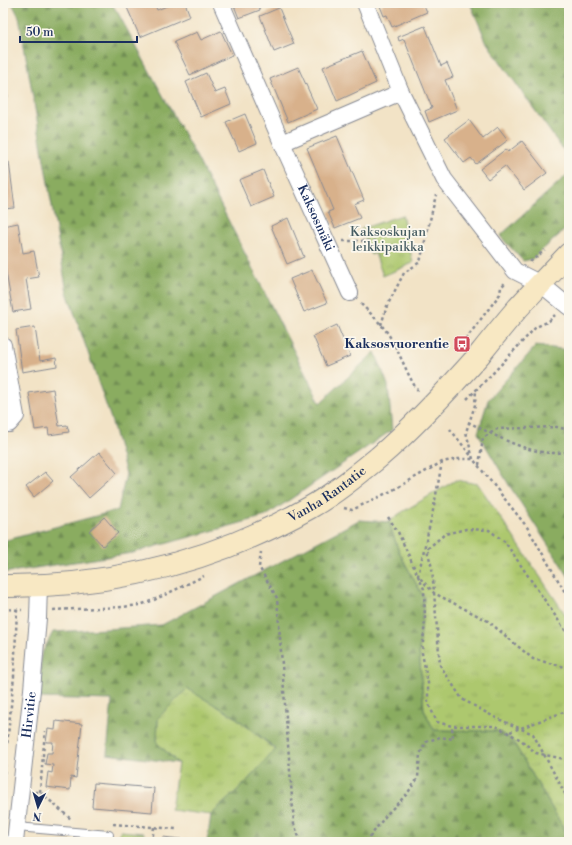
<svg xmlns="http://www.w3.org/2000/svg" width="572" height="845" font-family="'Libre Bodoni',serif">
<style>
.grass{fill:url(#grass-tufts);stroke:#647c66}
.forest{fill:url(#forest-firs);stroke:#526e60}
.building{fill:#d8b18b}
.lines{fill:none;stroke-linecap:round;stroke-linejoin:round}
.lane-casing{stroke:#868992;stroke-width:10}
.street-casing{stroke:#868992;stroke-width:18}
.secondary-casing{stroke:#868992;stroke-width:24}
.path{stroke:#868992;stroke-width:2.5;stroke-dasharray:3 3;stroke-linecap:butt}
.lane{stroke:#fff;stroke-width:8}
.street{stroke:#fff;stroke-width:16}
.secondary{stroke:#f8e8c3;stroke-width:22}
.labels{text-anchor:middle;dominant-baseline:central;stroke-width:3.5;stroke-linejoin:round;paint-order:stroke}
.street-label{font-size:13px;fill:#1b2f5e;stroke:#fbf7ec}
.park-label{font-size:13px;fill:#475d63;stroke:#fbf7ec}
.poi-label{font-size:13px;font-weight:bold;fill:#1b2f5e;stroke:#fbf7ec;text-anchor:end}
</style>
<defs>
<pattern id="grass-tufts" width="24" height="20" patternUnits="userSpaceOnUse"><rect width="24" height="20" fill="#adc86e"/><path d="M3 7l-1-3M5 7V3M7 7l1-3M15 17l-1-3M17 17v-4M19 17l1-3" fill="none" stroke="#94ac62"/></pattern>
<pattern id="forest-firs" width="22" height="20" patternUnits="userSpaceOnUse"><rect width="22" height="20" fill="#8aac61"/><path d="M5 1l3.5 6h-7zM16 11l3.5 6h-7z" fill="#708c53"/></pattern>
</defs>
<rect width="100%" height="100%" fill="#fbf7ec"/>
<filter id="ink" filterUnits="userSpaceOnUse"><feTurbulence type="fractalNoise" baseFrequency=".025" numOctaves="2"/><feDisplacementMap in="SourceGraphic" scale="8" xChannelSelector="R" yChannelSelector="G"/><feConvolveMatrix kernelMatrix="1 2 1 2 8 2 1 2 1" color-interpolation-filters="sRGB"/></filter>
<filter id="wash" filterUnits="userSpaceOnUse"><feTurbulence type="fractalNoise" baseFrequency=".012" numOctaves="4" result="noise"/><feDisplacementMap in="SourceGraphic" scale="16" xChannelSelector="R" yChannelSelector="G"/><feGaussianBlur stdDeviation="0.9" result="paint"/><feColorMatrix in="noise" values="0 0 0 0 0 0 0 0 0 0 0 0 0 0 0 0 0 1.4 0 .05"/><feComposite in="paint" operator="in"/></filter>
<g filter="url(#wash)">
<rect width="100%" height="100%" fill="#f2e3c6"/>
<!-- grass -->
<path class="grass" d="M402,215L413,263L383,276L375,253L371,255L361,229Z
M456,480L478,484L569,620V837L512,740L497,731L434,730L424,710L419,651L424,598L399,552L389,522L399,514Z
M187,688L234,716L276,750L246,782L211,815L171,810L178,763L157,743L158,718Z
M120,831L144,833L143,842H119Z"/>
<!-- forest -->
<path class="forest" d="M12,3H111L118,13L197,158L320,403L375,352L388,385L392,430L266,516L132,553L3,573V541L118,510L126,474L111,419L67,292L19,17Z
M470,3H569V158L487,43Z
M569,173V226L532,259L523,261L500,236Z
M536,346L569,350V577L509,485L478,433L488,400Z
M359,520L389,522L399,552L424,598L419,651L424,710L434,730L497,731L512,740L569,837V842H207L211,815L246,782L276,749L234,716L187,689L158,718L157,743L178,763L107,754L112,700L40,698L41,655L53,632L106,629L162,625Z"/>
<g id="blocks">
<!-- building -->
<path class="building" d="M125,3H154L157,10L174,3H185L190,16L140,37Z
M233,3H257L260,10L239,18Z
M382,3H423L427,12L392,27L387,15L384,16L380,6L383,5Z
M279,8L294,44L274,52L260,16Z
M425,26L441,66L447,63L453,77L445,80L457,110L429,122L425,111L432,108L404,39L399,41L398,37Z
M221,31L232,55L190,75L174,42L197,32L201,40Z
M362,51L376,83L337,101L323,67Z
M298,67L317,109L288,122L270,79Z
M3,70L8,97L3,98Z
M206,73L215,93L225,89L231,104L201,117L186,82Z
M245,114L257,143L239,151L226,122Z
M469,120L483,139L498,127L508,140L476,164L471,158L464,163L445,138Z
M337,136L364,200L354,204L360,218L335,228L328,212L333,210L307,148Z
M522,141L547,173L524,190L505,166L488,179L480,169L506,149L508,152Z
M9,162L15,208L3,209V163Z
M263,170L274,197L251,207L239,180Z
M288,218L304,257L287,264L271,226Z
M18,223L23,253L34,251L39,277L26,279L31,309L13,312L3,255V226Z
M312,270L327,303L304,312L290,279Z
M337,325L350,356L326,366L313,336Z
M35,327L40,361L56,358L57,366L22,372L16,330Z
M53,389L59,426L67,425L69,432L49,435L48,428L35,430L29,393Z
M99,452L117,473L89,498L71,477Z
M45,472L53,481L34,497L26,487Z
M104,517L118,533L103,546L89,531Z
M56,721L82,724L76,778L71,777L70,790L46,787L48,772L52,773L53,765L45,764L47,753H52L53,742H46L48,729L55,730Z
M94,783L154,788L152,812L92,807Z
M163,837L189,840V842H162Z"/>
</g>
</g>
<g filter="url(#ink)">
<use href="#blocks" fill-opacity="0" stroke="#868992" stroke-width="1"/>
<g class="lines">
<!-- lane casing -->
<g class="lane-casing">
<path id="lane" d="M17,827L109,835"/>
</g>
<!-- street casing -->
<g class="street-casing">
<g id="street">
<path id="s1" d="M221,3L282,143L350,293"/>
<path d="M365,3L401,92L444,179L515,271L541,284L569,307"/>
<path d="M282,143L401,92"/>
<path d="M3,345L16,416L9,424H3"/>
<path id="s2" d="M15,842L32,690L38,618L39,586"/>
</g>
</g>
<!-- secondary casing -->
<g class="secondary-casing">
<g id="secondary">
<path id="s3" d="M3,586C111,587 215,561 309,508C334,494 357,475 379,457C415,426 448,390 480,354C492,339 504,324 517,309C534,290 552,272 569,254"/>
</g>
</g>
<!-- path -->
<path class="path" d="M343,241H378
M530,262L545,250
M361,304C371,314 383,325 390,337C401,355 407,375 419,393
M381,325L387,306L404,273L420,262L436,195
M462,344L500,294L501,287L505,283
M467,399L494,372L536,327L549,321L555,315
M468,422C497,436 537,460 569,451
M450,429L472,457
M473,459L466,432L475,405L476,390
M442,462L434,506L418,576L434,593L488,621L533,659L569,668
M479,465L483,438L497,429L557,427L569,430
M344,508L352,510L393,490L442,462L458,459H473L527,527L569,599
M388,517L398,532L424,589L425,620L422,653L428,683V703L437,722L452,726H496L521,740L536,753L569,760
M261,552L259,567L277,598L294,824L301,842
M3,609L22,610
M53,610L122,607L140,605L154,600L204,576
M569,636L505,542L489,530L466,529L445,534L427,549L432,568L440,665L462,699L496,718L533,734L569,801
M510,732L569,710
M3,785L14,676L17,610
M35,792H40L72,820
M40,792L45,731
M113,824L177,829
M152,842L154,827
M366,842L387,814L407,794L418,778L420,754L426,742L440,737L453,739L452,726"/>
<!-- lane -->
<use href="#lane" class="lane"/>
<!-- street -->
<use href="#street" class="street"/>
<!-- secondary -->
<use href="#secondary" class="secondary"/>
</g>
</g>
<!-- icons -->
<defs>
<g id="bus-square" transform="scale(0.9)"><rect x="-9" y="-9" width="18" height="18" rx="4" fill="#d1495b" stroke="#fbf7ec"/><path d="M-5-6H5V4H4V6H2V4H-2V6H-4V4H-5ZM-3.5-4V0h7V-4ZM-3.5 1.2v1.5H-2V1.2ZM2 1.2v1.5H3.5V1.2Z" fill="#fff"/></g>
</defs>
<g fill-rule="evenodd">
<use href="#bus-square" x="462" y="344"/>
</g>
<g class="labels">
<!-- street labels -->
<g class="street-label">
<text stroke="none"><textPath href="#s1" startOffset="235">Kaksosmäki</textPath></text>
<text stroke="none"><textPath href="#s3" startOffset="342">Vanha Rantatie</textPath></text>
<text stroke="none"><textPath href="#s2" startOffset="128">Hirvitie</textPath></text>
</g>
<!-- park labels -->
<g class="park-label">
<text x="388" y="232">Kaksoskujan<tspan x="388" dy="15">leikkipaikka</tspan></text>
</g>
<!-- poi labels -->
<g class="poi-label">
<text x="449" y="344">Kaksosvuorentie</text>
</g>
</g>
<!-- margin -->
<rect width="572" height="845" fill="none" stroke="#fbf7ec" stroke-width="16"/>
<!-- north arrow -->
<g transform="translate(38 807) rotate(185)" stroke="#fbf7ec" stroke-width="3" paint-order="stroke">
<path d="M0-3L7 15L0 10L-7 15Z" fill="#1b2f5e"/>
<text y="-6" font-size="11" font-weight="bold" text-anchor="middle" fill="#1b2f5e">N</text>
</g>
<!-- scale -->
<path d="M20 36v6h117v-6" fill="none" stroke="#1b2f5e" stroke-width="2"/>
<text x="26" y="36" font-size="12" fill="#1b2f5e" stroke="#fbf7ec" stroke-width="3" paint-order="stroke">50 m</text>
</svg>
